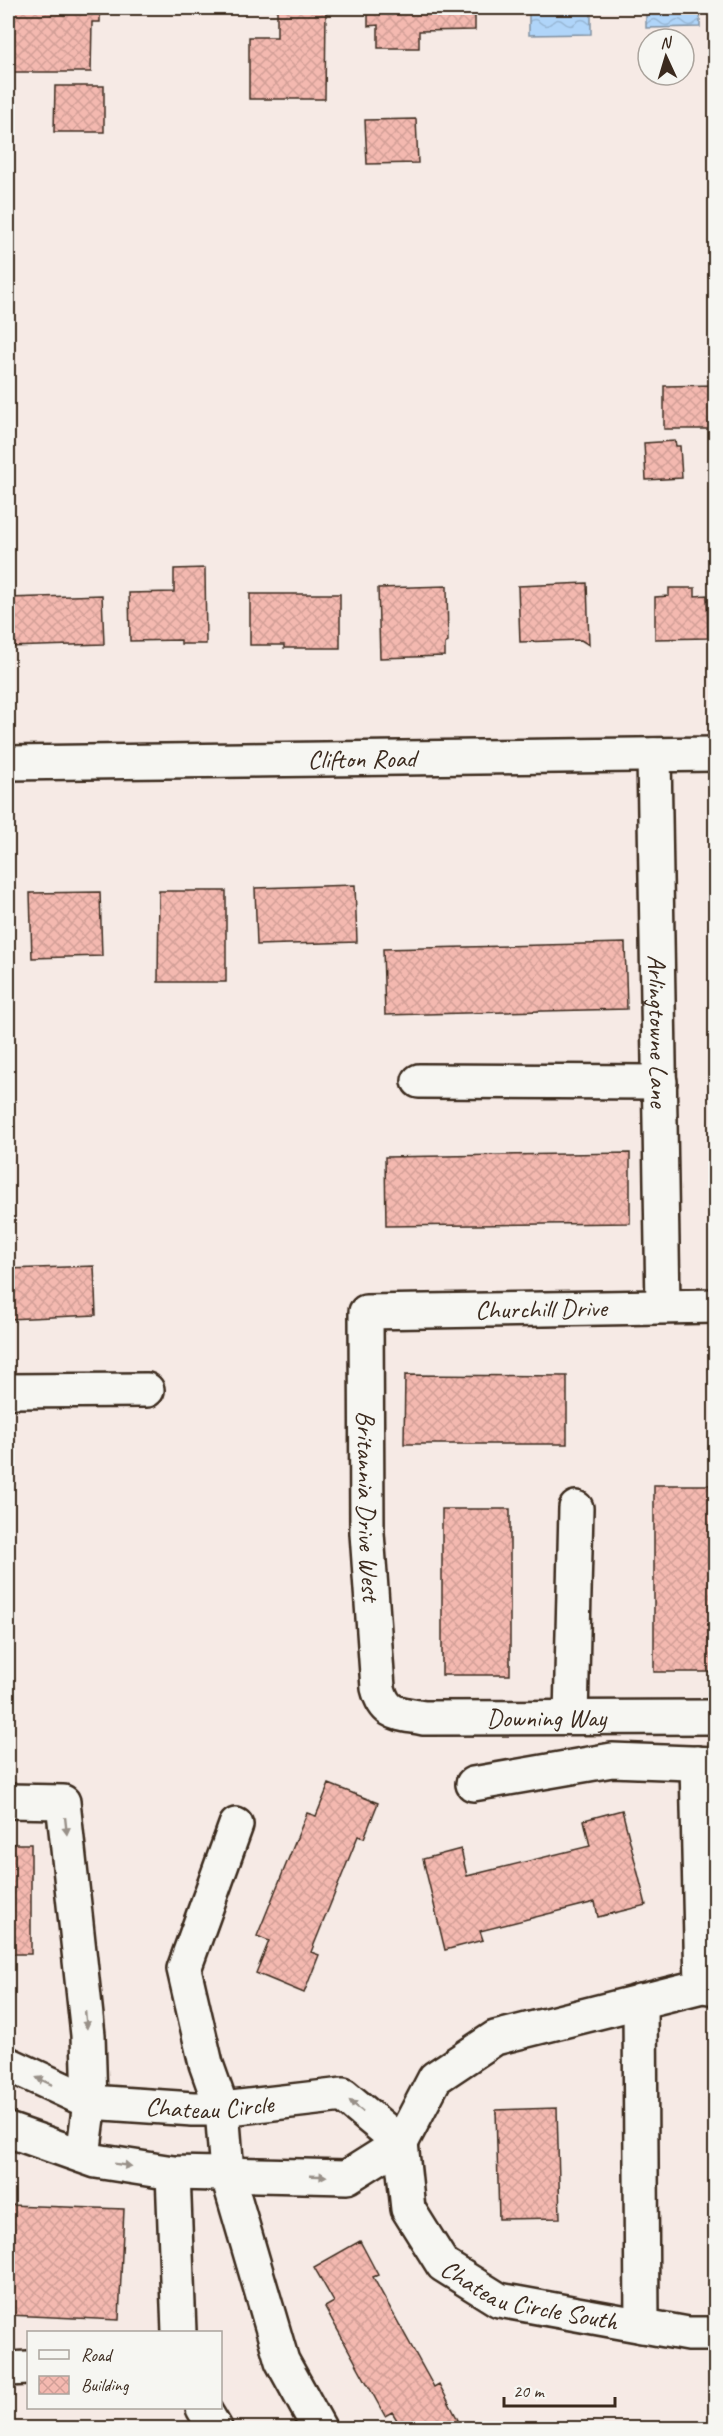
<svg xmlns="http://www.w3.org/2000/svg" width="723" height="2436" font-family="Caveat,sans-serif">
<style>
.water{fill:url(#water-waves);stroke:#8191a1;stroke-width:1.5}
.building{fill:url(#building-cross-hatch);stroke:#3b2a1e;stroke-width:1.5}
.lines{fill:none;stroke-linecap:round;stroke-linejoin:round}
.minor-casing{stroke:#3b2a1e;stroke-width:38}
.minor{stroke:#f6f6f2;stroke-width:33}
.oneway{fill:#989088}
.labels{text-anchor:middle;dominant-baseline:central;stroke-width:4.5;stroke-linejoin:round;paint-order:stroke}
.street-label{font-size:26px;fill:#3b2a1e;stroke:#f6f6f2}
</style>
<defs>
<pattern id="water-waves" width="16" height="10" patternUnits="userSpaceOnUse" patternTransform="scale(1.5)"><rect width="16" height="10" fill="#b0d5f9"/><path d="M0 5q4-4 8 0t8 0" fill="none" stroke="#98b7d5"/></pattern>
<pattern id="building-cross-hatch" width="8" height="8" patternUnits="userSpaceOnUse" patternTransform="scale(1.5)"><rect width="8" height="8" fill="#f4b9b0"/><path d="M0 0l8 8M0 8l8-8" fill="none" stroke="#d29f97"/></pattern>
</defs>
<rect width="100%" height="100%" fill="#f6eae5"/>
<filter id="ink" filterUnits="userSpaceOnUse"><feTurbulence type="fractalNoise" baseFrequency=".0167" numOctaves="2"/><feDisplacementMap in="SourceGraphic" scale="12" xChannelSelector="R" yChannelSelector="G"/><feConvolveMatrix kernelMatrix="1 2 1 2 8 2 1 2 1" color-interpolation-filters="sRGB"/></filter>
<g filter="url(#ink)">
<!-- water -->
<path class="water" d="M529,8H591V34L529,35Z
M646,8H700V27L646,28Z"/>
<!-- building -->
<path class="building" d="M8,8H100V22H92L91,72H8Z
M277,8H326L325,99H249V37H277Z
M368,8H475V30L419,31V48H378V25L368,26Z
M55,86H104V132H54Z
M416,119L418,163L367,164L365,120Z
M716,385V429H664V386Z
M675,441L676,446H680L682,478L646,480L644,443Z
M205,568L206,644H181V640L130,641L129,593L174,592V569Z
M587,583L589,645L581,640L520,642L518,586Z
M447,586L448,642L445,644V656L380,658L378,588Z
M669,588H695V596L707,595L708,638L655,639V597L669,596Z
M250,594H340V648H284V645H250Z
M102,595L104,644L8,647V598Z
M355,885L357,942L257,945L255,888Z
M159,891H226V982H158Z
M100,892L102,956L32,958L30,893Z
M625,943L627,1009L385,1015L383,949Z
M630,1153V1223L386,1226L385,1157Z
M94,1266L96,1315L8,1319V1269Z
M405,1375L567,1376V1444H404Z
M654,1485H716V1672H654Z
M442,1509H510V1675H442Z
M329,1784L378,1803L364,1838L358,1836L311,1952L319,1955L304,1993L256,1973L269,1941L257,1936L307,1813L316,1816Z
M622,1810L646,1905L598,1917L595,1902L480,1931L483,1940L445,1950L423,1859L461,1849L467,1876L590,1846L584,1820Z
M8,1844H31V1954H8Z
M557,2108L560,2218L499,2219L496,2110Z
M8,2205L124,2209L119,2320L8,2315Z
M360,2241L378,2275L373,2277L434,2387L439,2384L458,2420L442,2428H402L392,2412L385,2416L325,2307L334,2302L314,2267Z"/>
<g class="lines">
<!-- minor casing -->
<g class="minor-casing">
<g id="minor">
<path id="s1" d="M654,755L663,1306"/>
<path id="s2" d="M8,763L716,754"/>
<path d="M419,1081L660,1082"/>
<path id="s3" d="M716,1306L366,1312L367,1533L378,1688C385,1716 399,1713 424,1718L716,1717"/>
<path d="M8,1391L147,1390"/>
<path d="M571,1717L576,1508"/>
<path d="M697,1763L702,1986"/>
<path d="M473,1784L612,1760L716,1764"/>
<path d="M8,1801L63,1802L88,2035L90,2102L83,2156"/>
<path d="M236,1825L184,1969L206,2064L222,2109L227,2173L282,2361L319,2428"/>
<path d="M640,2001L642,2326"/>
<path id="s4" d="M8,2064L90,2102L193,2109H222L343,2095L401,2143"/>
<path d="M8,2130L96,2161L173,2173L347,2177L401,2143L435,2078L495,2038L702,1986L716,1988"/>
<path id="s5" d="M401,2143L408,2209L443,2265L499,2300L688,2334H716"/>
<path d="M173,2173L179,2332"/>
<path d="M8,2369L28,2368"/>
<path d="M203,2408L215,2428"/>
</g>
</g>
<!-- minor -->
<use href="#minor" class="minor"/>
</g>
<!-- one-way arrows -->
<defs><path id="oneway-solid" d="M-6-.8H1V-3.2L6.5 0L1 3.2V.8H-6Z" transform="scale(1.5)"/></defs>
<g class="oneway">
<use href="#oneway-solid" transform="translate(66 1826) rotate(84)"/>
<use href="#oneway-solid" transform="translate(86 2020) rotate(84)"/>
<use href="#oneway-solid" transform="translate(44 2081) rotate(-155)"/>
<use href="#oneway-solid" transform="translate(356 2106) rotate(-141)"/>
<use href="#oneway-solid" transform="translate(123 2165) rotate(9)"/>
<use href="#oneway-solid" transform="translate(318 2176) rotate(2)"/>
</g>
</g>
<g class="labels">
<!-- street labels -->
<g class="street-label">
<text stroke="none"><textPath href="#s2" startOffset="354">Clifton Road</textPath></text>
<text stroke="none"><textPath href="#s1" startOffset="276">Arlingtowne Lane</textPath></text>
<text transform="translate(541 1309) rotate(-1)">Churchill Drive</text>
<text stroke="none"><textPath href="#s3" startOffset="544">Britannia Drive West</textPath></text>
<text stroke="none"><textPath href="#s3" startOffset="909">Downing Way</textPath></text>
<text stroke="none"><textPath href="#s4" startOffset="210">Chateau Circle</textPath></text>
<text stroke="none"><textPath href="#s5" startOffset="226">Chateau Circle South</textPath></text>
</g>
</g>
<!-- margin -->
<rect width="723" height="2436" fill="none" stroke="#f6f6f2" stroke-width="30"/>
<rect x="15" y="15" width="693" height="2406" fill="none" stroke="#3b2a1e" stroke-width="2" filter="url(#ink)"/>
<!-- legend -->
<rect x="27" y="2331" width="195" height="78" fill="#f6f6f2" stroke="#aba49d" stroke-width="1.5"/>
<rect x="39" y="2350" width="30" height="9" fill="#f6f6f2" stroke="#aba49d" stroke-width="1.5"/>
<text x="81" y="2361" font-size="18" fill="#3b2a1e">Road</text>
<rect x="39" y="2376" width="30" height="18" fill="url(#building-cross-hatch)" stroke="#aba49d" stroke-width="1.5"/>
<text x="81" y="2391" font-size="18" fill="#3b2a1e">Building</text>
<!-- north arrow -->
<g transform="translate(666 57) rotate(356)"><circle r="28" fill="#f6f6f2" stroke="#aba49d" stroke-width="1.5"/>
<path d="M0-4.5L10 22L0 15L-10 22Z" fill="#3b2a1e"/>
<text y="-9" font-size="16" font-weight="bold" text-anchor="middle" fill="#3b2a1e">N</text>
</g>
<!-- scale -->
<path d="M504 2397v9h111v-9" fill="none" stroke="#3b2a1e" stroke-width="3"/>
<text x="513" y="2397" font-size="18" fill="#3b2a1e" stroke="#f6f6f2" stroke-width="4.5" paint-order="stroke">20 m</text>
</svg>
